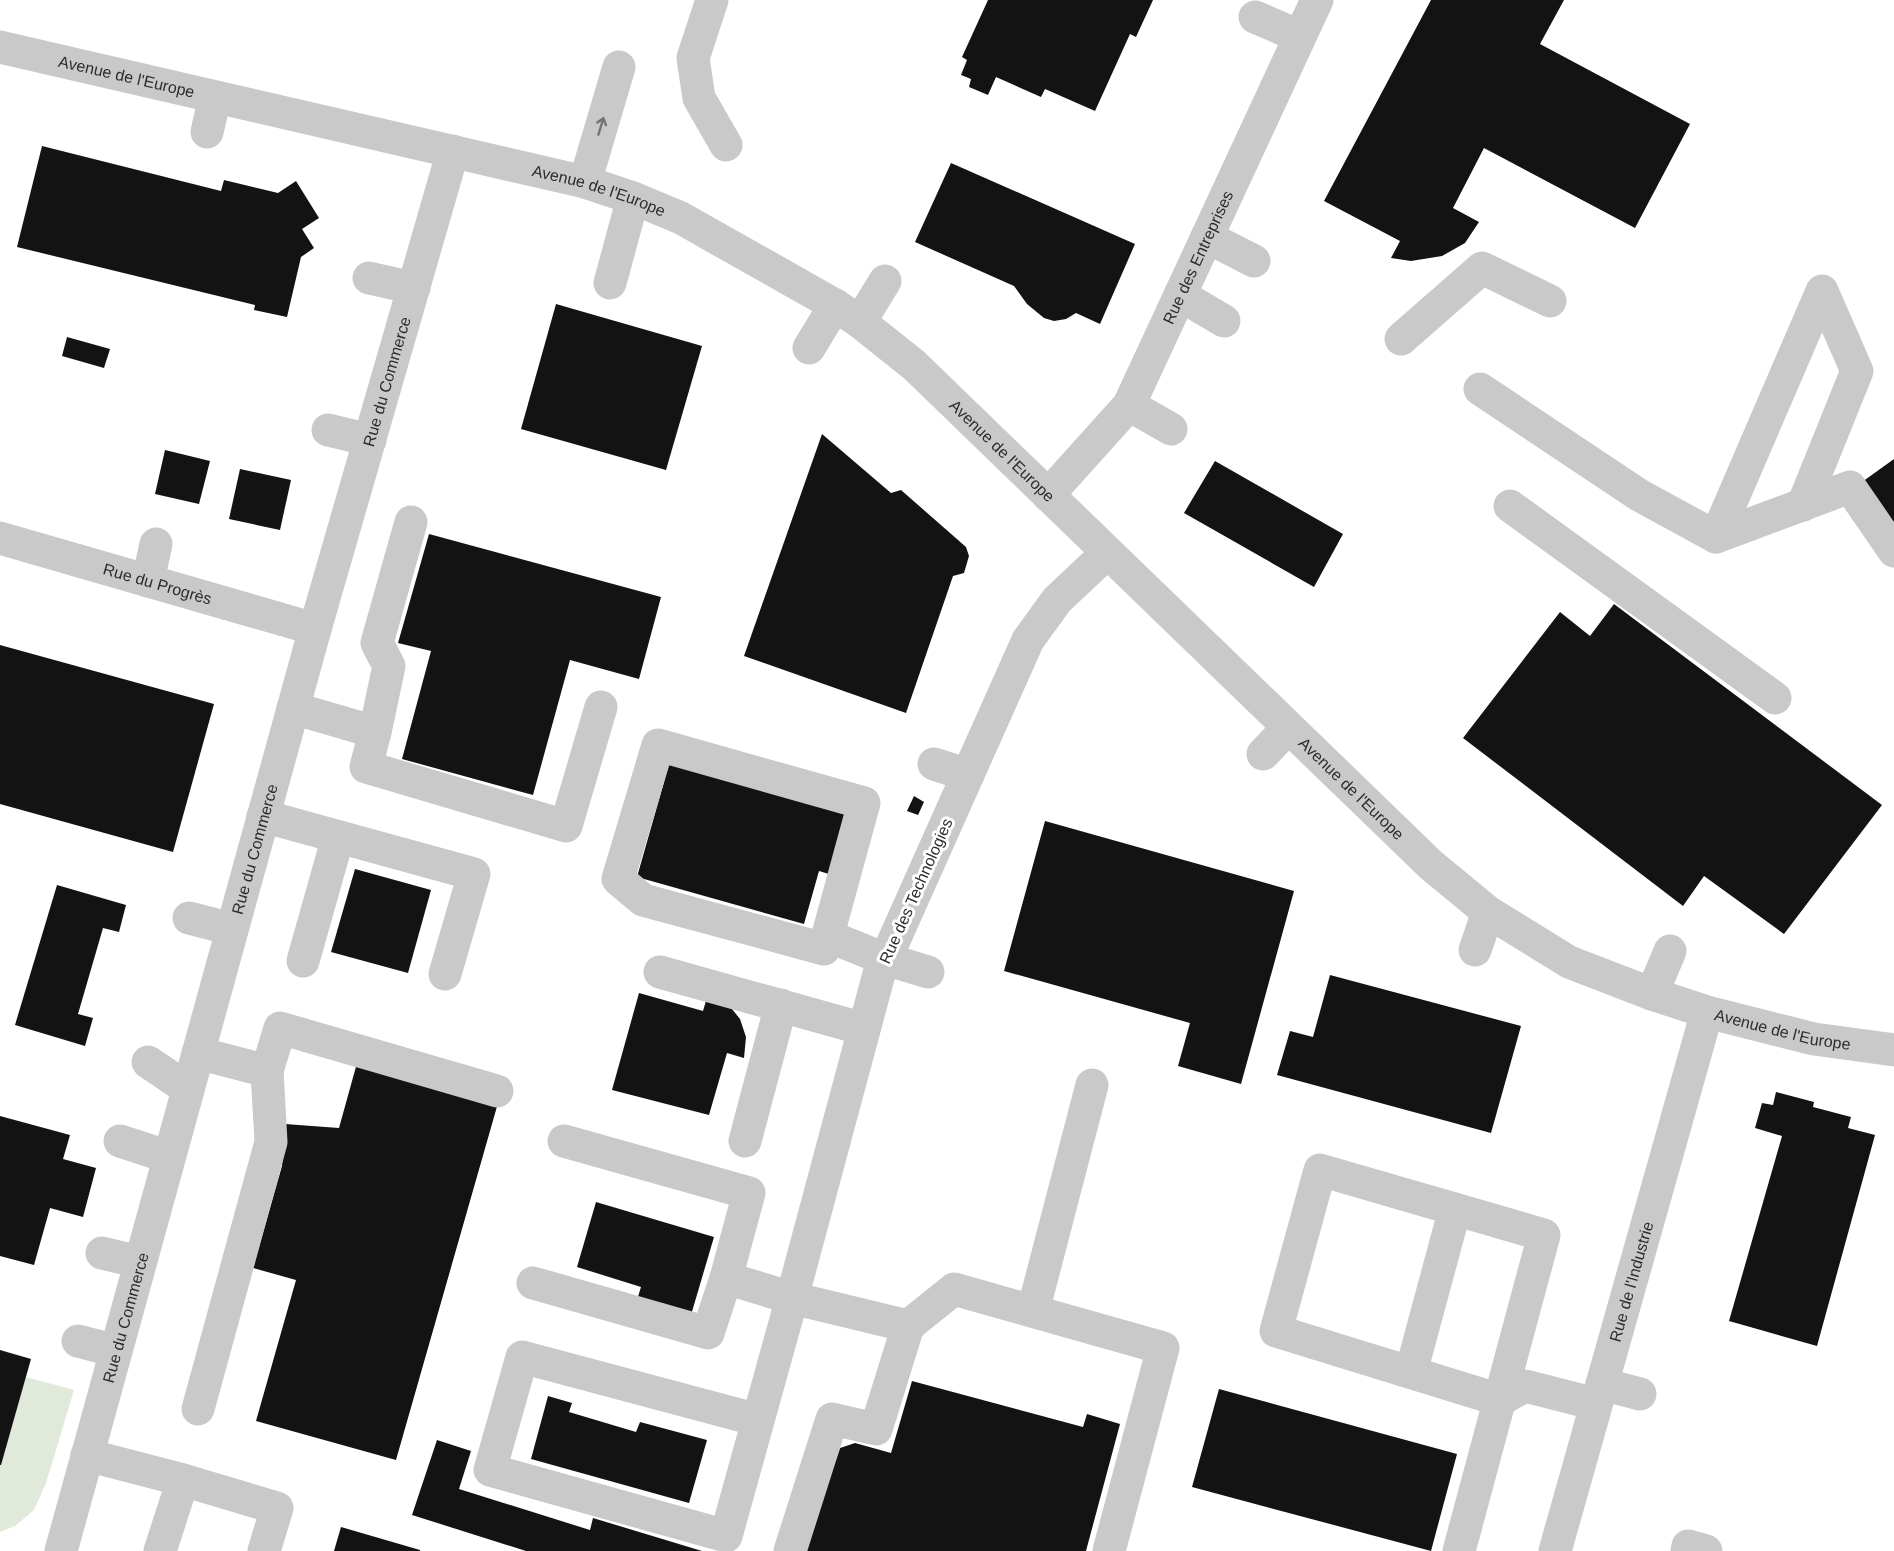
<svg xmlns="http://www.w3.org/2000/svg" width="1894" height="1551" font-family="Arial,sans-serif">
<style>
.green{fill:#e1e9da}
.building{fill:#131313}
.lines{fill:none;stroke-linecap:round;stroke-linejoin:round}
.minor{stroke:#c9c9c9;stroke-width:33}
.oneway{stroke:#737373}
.labels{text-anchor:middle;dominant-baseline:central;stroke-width:6;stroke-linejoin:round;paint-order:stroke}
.street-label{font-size:16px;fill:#2c2c2c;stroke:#fff}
</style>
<rect width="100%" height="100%" fill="#fff"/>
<!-- green -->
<polygon class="green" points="26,1377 74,1390 46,1483 34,1510 15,1526 0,1532 0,1467"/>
<!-- building -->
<g class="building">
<polygon points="988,0 1153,0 1136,37 1130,34 1095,111 1045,89 1041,97 996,77 988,95 969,87 971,79 961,75 967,60 962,57"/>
<polygon points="1431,0 1564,0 1540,44 1690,124 1635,228 1484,148 1453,208 1479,222 1465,243 1442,256 1411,261 1391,258 1400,241 1324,201"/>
<polygon points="42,146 221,191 224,180 278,193 296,181 319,218 302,229 314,248 301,257 287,317 254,310 255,305 17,247"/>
<polygon points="951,163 1135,244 1100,324 1076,313 1066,319 1054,321 1044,318 1027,304 1014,286 915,242"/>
<polygon points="556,304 702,346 666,470 521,429"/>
<polygon points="67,337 110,349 104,368 62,356"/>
<polygon points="822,434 891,493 901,490 966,547 969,556 964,573 953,576 906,713 744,656"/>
<polygon points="165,450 210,461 199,504 155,494"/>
<polygon points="1894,459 1894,526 1862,482"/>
<polygon points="1215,461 1343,534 1314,587 1184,513"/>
<polygon points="240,469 291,480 280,530 229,519"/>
<polygon points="429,534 661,597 639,679 570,660 533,795 402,759 431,651 398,643"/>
<polygon points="1614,604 1882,805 1784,934 1704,876 1683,906 1463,738 1560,612 1590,636"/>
<polygon points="0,645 214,704 173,852 0,804"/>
<polygon points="672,754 851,805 832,875 819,871 804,924 637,877"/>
<polygon points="914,796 924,802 918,815 907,811"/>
<polygon points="1045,821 1294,891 1241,1084 1178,1066 1190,1023 1004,971"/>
<polygon points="355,869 431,890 408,973 331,952"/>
<polygon points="57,885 126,905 119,932 103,928 78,1014 93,1018 85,1046 15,1025"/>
<polygon points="1330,975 1521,1026 1491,1133 1277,1075 1290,1031 1313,1037"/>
<polygon points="639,993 703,1011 708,994 728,1004 740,1019 746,1037 744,1058 727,1053 709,1115 612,1090"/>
<polygon points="357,1063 498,1103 396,1460 256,1421 296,1280 253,1268 282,1166 285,1124 339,1128"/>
<polygon points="1776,1092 1814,1102 1813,1107 1851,1117 1848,1128 1875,1135 1817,1346 1729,1321 1782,1136 1755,1128 1762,1103 1773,1105"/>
<polygon points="0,1116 70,1135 63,1159 96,1168 83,1217 50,1208 34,1265 0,1256"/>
<polygon points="596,1202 714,1237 691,1315 637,1300 641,1287 577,1267"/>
<polygon points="0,1350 31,1359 1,1465 0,1465"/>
<polygon points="912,1381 1083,1427 1087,1414 1120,1424 1086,1551 804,1551 840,1448 855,1443 891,1453"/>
<polygon points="1219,1389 1457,1454 1431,1551 1192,1487"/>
<polygon points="548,1396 572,1403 569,1412 636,1432 640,1422 707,1440 689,1503 531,1459"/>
<polygon points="437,1440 471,1451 459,1489 590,1530 593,1518 702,1551 526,1551 412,1515"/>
<polygon points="341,1527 420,1550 420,1551 334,1551"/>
</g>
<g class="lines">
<!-- minor -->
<g class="minor">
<polyline points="712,0 693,58 699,98 726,145"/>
<polyline points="1255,17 1299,36"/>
<path id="s1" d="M0,47L585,182L633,198L681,218L835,305L860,322L914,365L1431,865L1488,912L1569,962L1652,994L1707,1012L1814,1039L1894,1050"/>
<polyline points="207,132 215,97"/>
<polyline points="585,182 619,67"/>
<polyline points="1207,237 1254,261"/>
<polyline points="369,278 414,288"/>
<polyline points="610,283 633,198"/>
<polyline points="1180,295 1224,321"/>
<polyline points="860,322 885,281"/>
<polyline points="1401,339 1482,268 1550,301"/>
<polyline points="809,348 835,305"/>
<polyline points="1480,389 1639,495 1716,537 1850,487 1894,551"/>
<polyline points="1129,405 1171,429"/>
<polyline points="328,430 370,440"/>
<path id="s2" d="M1048,495L1129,405L1317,0"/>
<polyline points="1510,506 1775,698"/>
<polyline points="1716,537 1822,291 1857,371 1803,505"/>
<path id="s3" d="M0,538L315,629"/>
<polyline points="1107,553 1057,600 1028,640 879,974 792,1298 908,1326 954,1289 1163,1348 1109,1551"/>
<polyline points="148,581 156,544"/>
<polyline points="293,708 375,732 389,666 377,643 411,522"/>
<polyline points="375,732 366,767 566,826 601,707"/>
<polygon points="658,745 864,803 824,949 643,900 618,879"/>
<polyline points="1263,754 1288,728"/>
<polyline points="934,764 968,775"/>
<polyline points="263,816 474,874 445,974"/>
<polyline points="189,918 232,929"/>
<polyline points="828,936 885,959 928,972"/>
<polyline points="1475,950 1488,912"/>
<polyline points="303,961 338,837"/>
<polyline points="660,972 864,1029"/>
<polyline points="1652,994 1670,951"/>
<polyline points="198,1053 267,1071 271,1142 198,1409"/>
<polyline points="148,1062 188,1089"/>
<polyline points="267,1071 280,1028 497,1091"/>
<polyline points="120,1141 169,1157"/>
<polyline points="564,1141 749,1193 726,1278 792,1298 726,1536 490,1470 522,1357 758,1420"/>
<polyline points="745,1141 781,1005"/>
<polyline points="102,1253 140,1262"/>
<polyline points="533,1283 708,1333 726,1278"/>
<polyline points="1033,1311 1092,1085"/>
<polyline points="78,1341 116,1351"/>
<polyline points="1411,1372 1455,1209"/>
<polyline points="1602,1384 1640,1394"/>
<polyline points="87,1455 183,1480 277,1508 264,1551"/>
<path id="s4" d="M61,1551L315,629L453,151"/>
<polyline points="160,1551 183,1480"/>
<polyline points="790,1551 832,1419 876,1429 908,1326"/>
<polyline points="1459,1551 1544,1235 1320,1170 1276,1331 1500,1400 1525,1386 1596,1404"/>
<path id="s5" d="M1555,1551L1707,1012"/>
<polyline points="1687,1551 1688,1546 1706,1551"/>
</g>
</g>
<!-- one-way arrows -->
<defs><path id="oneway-shaft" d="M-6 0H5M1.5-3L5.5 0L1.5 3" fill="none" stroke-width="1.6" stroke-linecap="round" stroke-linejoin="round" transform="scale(1.5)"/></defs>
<use class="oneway" href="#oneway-shaft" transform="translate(601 126) rotate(-73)"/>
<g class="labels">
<!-- street labels -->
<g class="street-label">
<text stroke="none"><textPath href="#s1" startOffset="130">Avenue de l'Europe</textPath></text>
<text stroke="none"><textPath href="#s1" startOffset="616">Avenue de l'Europe</textPath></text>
<text stroke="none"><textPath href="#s2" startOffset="284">Rue des Entreprises</textPath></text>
<text stroke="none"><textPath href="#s4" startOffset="1214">Rue du Commerce</textPath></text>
<text stroke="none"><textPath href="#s1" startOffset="1102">Avenue de l'Europe</textPath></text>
<text stroke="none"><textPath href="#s3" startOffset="164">Rue du Progrès</textPath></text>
<text stroke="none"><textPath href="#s1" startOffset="1588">Avenue de l'Europe</textPath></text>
<text stroke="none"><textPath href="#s4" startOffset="728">Rue du Commerce</textPath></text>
<text transform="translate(916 891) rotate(-66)">Rue des Technologies</text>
<text stroke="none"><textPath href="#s1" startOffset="2092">Avenue de l'Europe</textPath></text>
<text stroke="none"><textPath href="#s5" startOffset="280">Rue de l'Industrie</textPath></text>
<text stroke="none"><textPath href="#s4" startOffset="242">Rue du Commerce</textPath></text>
</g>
</g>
</svg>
